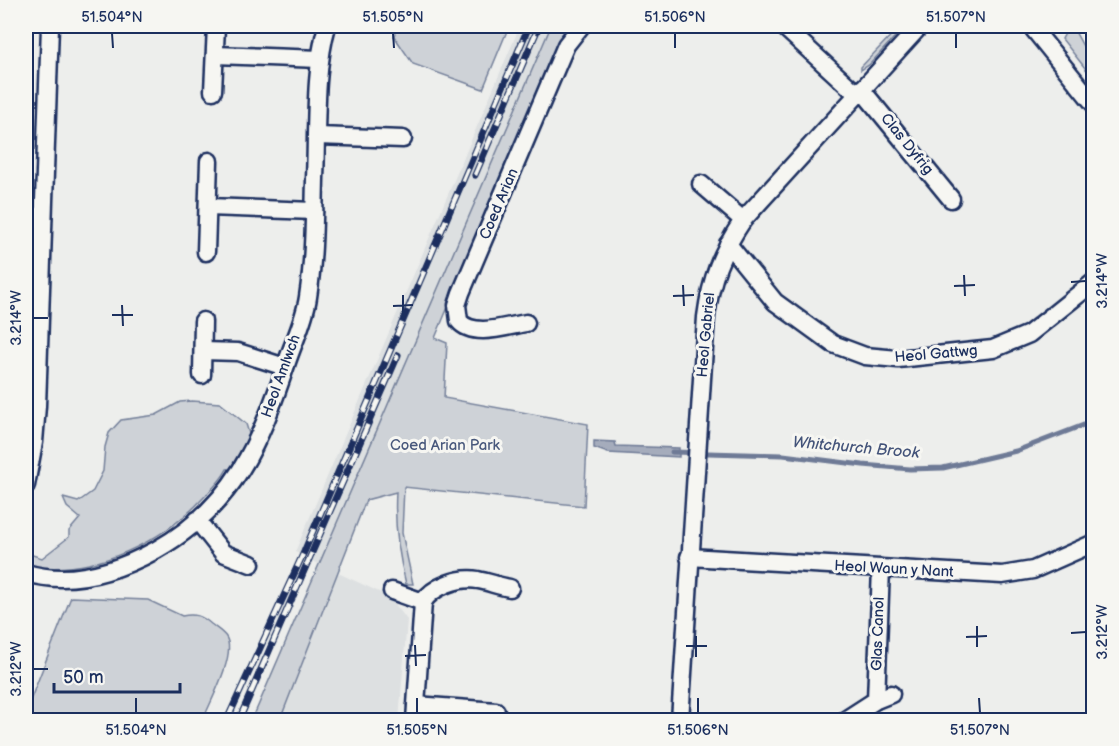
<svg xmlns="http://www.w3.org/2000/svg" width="1119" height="746" font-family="'Balsamiq Sans',sans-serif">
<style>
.built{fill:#dde0e1}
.green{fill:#ced2d7;stroke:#74809a;stroke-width:1.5}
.water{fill:#a5acbc;stroke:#6e7a96;stroke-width:1.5}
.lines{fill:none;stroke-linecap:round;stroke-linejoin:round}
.stream{stroke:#6e7a96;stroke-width:5}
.minor-casing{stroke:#1b2f5e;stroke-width:21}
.minor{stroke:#f6f6f2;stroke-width:16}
.rail-casing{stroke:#1b2f5e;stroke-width:7}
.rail{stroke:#f6f6f2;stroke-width:4.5;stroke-dasharray:14;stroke-linecap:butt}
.ticks{fill:none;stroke:#1b2f5e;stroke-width:2}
.labels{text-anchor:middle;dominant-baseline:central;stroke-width:6;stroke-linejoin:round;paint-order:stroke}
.street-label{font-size:15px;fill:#1b2f5e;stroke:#f6f6f2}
.park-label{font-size:15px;fill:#48587c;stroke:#f6f6f2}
.water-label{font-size:16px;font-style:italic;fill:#44547a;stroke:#f6f6f2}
.neatline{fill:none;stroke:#1b2f5e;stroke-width:2}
.ticks-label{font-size:15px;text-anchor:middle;fill:#1b2f5e}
</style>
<rect width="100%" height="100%" fill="#edeeec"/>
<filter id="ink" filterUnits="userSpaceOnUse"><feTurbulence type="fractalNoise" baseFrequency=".0167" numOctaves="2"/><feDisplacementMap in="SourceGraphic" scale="12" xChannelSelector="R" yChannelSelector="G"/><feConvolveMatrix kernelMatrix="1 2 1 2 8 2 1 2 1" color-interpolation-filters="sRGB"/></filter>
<g filter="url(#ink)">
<!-- built -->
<g class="built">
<polygon points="520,26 551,26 320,565 295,552"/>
<polygon points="338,573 390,597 407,620 399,720 280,720"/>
</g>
<!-- green -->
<g class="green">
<polygon points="397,26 509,26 483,89 413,64 394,36"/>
<path d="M551,26H566L435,338L447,343L444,398L588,424L584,506L404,487L402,533L413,584H406C398,553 394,525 396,492L366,500L280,720H252Z"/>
<polygon points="900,26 905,26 869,65 861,70 861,67"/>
<polygon points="1069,26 1072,26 1083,46 1093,59 1093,78 1062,39"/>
<path d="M192,401L220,403L246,424L257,459L253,468L227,469C222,479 215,486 207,494C165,541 95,576 31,566L26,560V553L42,558L69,537V531L80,518L67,507L63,498L78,502L93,491L103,471L105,447L109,433L121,420L156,415L180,402Z"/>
<path d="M71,597L148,600L182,616C195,613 202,616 211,624C216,628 223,632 226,637C237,654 210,702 203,720H26V711Z"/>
</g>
<!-- water -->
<polygon class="water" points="594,441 615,442 616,446 679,448 679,457 608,453 594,448"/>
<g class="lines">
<!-- stream -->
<polyline class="stream" points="672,452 783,455 863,465 910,469 943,468 1016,451 1094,421"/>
<!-- minor casing -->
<g class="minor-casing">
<g id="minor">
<polyline points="783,26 857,94"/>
<polyline points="1031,26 1094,104"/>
<polyline points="215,55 320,59"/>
<polyline points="861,89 951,199"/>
<polyline points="213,91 216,26"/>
<polyline points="317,136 403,139"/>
<polyline points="701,184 743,220"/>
<polyline points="208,207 314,211"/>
<polyline points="728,244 775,302 833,344 865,356 898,359 993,349 1029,334 1094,282"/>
<polyline points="206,252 209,161"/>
<path d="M526,323C507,326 473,338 459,321L457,305L461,293L566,45L581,26"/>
<polyline points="203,351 238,352 285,367"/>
<polyline points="202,375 203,321"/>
<polyline points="26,485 34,442 37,406 50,26"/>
<polyline points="197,520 223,553 251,564"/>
<polyline points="689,557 1002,575 1033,570 1094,543"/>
<path d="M26,573C70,586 116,572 156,550C234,506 260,443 287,362C294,341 305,319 308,297C314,258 314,218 315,179C317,132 314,70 327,26"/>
<polyline points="392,591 423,602"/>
<polyline points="876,700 881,568"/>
<polyline points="416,705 496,711"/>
<path d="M415,720L423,602C433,586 459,577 478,580C489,582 498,586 510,588"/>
<path d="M680,720L706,317C711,278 721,253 743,220L920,26"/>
<polyline points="845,720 876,700 891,694"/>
</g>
</g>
<!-- minor -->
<use href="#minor" class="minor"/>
<!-- rail casing -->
<g class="rail-casing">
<g id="rail">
<polyline points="475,175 539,26"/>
<polyline points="227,720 304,552 529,26"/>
<polyline points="239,720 398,355"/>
</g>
</g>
<!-- rail -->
<use href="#rail" class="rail"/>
</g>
</g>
<!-- ticks -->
<path class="ticks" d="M112,33L113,48M393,33L394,48M675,33V48M956,33V48M964,275L965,296M1071,282L1086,281M683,285L684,306M954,286L975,285M403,295V316M673,296L694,295M122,305L123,326M393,306L413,305M112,315H133M33,318H48M977,626V647M1071,633L1086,632M696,636V657M966,637L987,636M415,645L416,666M686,646H707M405,656L426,655M33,669H48M136,698V713M417,698V713M698,698V713M979,698L980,713"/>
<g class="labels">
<!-- street labels -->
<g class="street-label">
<text transform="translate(907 144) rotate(51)">Clas Dyfrig</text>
<text transform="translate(499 204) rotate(-67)">Coed Arian</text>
<text transform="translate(706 335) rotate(-85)">Heol Gabriel</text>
<text transform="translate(936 354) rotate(-5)">Heol Gattwg</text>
<text transform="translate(281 376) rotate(-70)">Heol Amlwch</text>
<text transform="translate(894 569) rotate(3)">Heol Waun y Nant</text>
<text transform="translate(878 634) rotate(-88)">Glas Canol</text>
</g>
<!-- park labels -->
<g class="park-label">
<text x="445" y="445">Coed Arian Park</text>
</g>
<!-- water labels -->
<g class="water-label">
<text transform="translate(856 448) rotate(5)">Whitchurch Brook</text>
</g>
</g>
<!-- margin -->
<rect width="1119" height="746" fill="none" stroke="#f6f6f2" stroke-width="66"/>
<!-- scale -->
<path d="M54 683v9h126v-9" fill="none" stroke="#1b2f5e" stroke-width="3"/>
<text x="63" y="683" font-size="18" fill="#1b2f5e" stroke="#f6f6f2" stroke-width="4.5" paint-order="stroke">50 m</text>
<rect x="33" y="33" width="1053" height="680" class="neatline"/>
<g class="ticks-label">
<text x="112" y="22">51.504°N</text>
<text x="393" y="22">51.505°N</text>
<text x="675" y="22">51.506°N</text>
<text x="956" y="22">51.507°N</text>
<text transform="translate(1102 281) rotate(-90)" y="5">3.214°W</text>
<text transform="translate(16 318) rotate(-90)" y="5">3.214°W</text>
<text transform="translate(1102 632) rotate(-90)" y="5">3.212°W</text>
<text transform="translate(16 669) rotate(-90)" y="5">3.212°W</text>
<text x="136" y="735">51.504°N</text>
<text x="417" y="735">51.505°N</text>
<text x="698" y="735">51.506°N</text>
<text x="980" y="735">51.507°N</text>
</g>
</svg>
